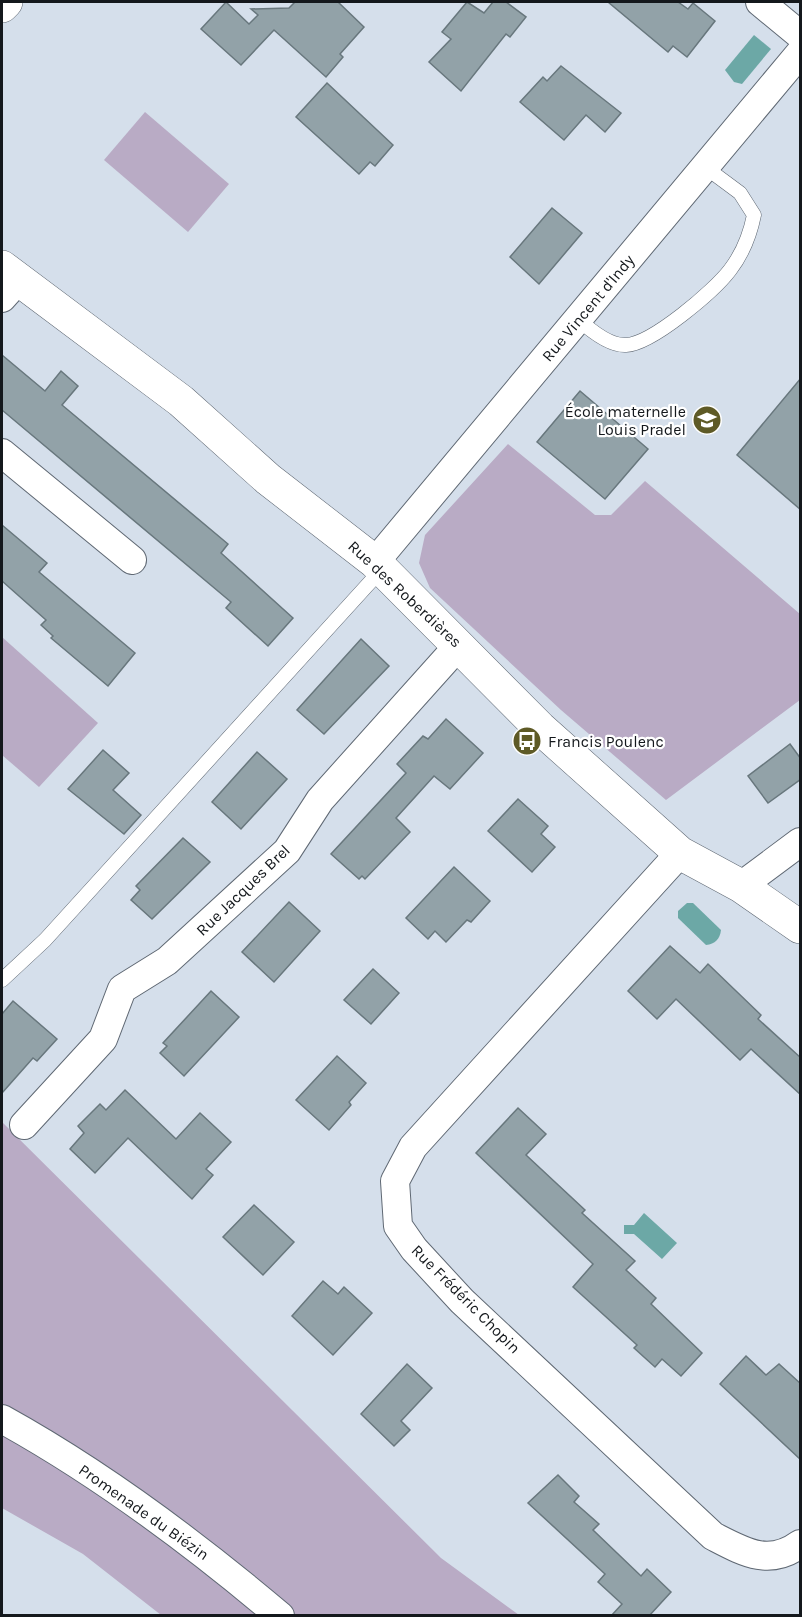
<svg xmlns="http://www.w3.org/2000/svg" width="802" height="1617" font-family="Karla,sans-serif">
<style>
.green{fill:#b9abc5}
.water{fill:#6ca8a6}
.building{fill:#92a2a8;stroke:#68777d;stroke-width:1.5}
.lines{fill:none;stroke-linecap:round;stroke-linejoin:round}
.lane-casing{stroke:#5f6873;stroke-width:15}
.street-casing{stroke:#5f6873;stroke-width:30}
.secondary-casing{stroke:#5f6873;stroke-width:34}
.lane{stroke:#fff;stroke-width:14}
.street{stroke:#fff;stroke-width:28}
.secondary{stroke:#fff;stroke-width:33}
.labels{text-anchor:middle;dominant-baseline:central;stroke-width:4.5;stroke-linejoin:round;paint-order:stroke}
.street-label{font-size:16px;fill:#14181c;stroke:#fff}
.poi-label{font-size:16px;fill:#14181c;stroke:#fff;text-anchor:end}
</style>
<rect width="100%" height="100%" fill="#d5dfeb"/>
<!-- green -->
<g class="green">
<polygon points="145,112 229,184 188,232 104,160"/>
<polygon points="508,444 595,515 611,515 645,481 800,614 800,700 666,800 561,710 430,588 419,563 425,535"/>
<polygon points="2,637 98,723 39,787 2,755"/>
<polygon points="2,1122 441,1558 519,1615 161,1615 83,1554 2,1508"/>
</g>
<!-- water -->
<g class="water">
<polygon points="754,35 771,49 742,84 734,82 725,70"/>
<path d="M687,903H693L721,930C720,939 715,944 706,945L678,918V911Z"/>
<polygon points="644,1213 677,1243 662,1259 634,1234 624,1234 624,1225 634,1225"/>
</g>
<!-- building -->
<g class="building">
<polygon points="226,2 249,24 258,15 251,9 289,8 295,2 338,2 364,27 340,54 343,57 326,77 274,30 241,65 201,29"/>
<polygon points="467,2 484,13 493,2 506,2 526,17 510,37 506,34 461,91 429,62 451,39 442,32"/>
<polygon points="608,2 678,2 688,9 693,3 715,21 687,57 673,46 668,52"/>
<polygon points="561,66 621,113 605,132 586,115 564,140 520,102 543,77 547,81"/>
<polygon points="327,83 393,145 375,166 370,162 359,174 296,117"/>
<polygon points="552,208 582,233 539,284 510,257"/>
<polygon points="2,355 45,391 61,371 78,386 62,405 228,544 221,553 293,618 268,646 226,608 231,602 2,410"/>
<polygon points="801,378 801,510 737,455"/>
<polygon points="580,391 648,449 605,499 537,442"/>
<polygon points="2,525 47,563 39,572 135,653 108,686 51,638 53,636 41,625 46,620 2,581"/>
<polygon points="361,639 389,666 324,734 297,710"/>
<polygon points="446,719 483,753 450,789 434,776 396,818 410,832 365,879 362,876 359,879 331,854 406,773 397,764 423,736 428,739"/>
<polygon points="790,744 801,759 801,779 768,803 748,776"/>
<polygon points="103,750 129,773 113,790 141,815 124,834 68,789"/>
<polygon points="257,752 287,779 241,829 212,802"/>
<polygon points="518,799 548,826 541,834 555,847 532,872 488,831"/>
<polygon points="183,838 210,862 152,919 131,900 140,890 136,886"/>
<polygon points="454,867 490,901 471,922 467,920 446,942 435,931 428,939 406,918"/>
<polygon points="289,902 320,931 274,982 242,952"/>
<polygon points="670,946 700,973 708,964 761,1015 758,1019 801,1058 801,1095 751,1049 740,1060 676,999 657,1019 628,991"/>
<polygon points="373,969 399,993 371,1024 344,1000"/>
<polygon points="211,991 239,1017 184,1076 160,1053 167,1046 163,1043"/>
<polygon points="13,1001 57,1039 37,1061 33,1058 2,1093 2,1014"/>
<polygon points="337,1056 366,1083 349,1102 351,1105 329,1130 296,1100"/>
<polygon points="125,1090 176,1139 200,1113 231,1142 206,1169 213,1175 192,1199 128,1138 95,1173 70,1149 84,1133 78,1126 100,1104 106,1110"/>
<polygon points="518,1108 546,1134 526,1155 585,1210 582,1213 635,1261 626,1270 656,1298 651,1304 702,1353 681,1376 662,1359 655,1367 634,1348 637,1345 573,1287 593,1264 476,1153"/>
<polygon points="254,1205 294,1242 263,1275 223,1237"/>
<polygon points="323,1281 338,1294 344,1287 372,1313 333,1355 292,1316"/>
<polygon points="746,1356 766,1375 779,1364 801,1384 801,1460 720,1384"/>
<polygon points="407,1364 432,1388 401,1421 410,1430 394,1446 361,1414"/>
<polygon points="558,1475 579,1496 574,1502 599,1524 593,1530 641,1576 647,1569 671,1592 649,1616 611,1616 622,1604 598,1582 605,1574 528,1503"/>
</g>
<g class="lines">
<!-- lane casing -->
<g class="lane-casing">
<g id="lane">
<path d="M578,319C590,330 609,346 626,345C652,344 714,291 730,270C743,253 750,235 754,215L740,193L705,167"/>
<polyline points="2,980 45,940 382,569"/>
</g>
</g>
<!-- street casing -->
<g class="street-casing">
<g id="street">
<polyline points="760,2 800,35"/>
<polyline points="2,298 19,279"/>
<polyline points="2,453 132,560"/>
<polyline points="375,562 800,53"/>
<path d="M680,853L413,1147L395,1181L398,1226L414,1249L462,1301L713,1536C744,1552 769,1567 800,1544"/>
<polyline points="741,886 800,842"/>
<polyline points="24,1125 103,1039 122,989 167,961 287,851 320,800 459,645"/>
<path d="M2,1419C98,1472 196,1545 280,1616"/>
</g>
</g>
<!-- secondary casing -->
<g class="secondary-casing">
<g id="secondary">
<polyline points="2,6 6,2"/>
<polyline points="2,267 181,401 268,479 375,562 540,728 680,853 741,886 800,927"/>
</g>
</g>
<!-- lane -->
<use href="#lane" class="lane"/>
<!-- street -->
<use href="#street" class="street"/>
<!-- secondary -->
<use href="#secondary" class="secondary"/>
</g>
<!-- icons -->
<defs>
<g id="school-disc" transform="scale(1.5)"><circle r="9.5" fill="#5e5a26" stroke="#fff"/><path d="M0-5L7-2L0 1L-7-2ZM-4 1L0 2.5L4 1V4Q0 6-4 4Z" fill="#fff"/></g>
<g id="bus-disc" transform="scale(1.5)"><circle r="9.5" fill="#5e5a26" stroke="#fff"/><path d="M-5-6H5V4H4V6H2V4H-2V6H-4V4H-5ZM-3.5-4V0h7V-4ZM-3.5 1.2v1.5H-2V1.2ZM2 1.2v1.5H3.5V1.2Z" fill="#fff"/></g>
</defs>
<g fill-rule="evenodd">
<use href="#school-disc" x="707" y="420"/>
<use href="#bus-disc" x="527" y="741"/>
</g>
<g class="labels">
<!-- street labels -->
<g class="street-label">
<text transform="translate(588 308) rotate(-50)">Rue Vincent d'Indy</text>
<text transform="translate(405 594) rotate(43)">Rue des Roberdières</text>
<text transform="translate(243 890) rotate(-44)">Rue Jacques Brel</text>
<text transform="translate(466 1299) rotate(45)">Rue Frédéric Chopin</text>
<text transform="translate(144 1512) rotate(35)">Promenade du Biézin</text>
</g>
<!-- poi labels -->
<g class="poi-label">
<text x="686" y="411">École maternelle<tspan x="686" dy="18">Louis Pradel</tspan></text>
<text x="548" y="741" text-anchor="start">Francis Poulenc</text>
</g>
</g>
<!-- border -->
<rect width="802" height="1617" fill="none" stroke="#14181c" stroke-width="6"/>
</svg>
